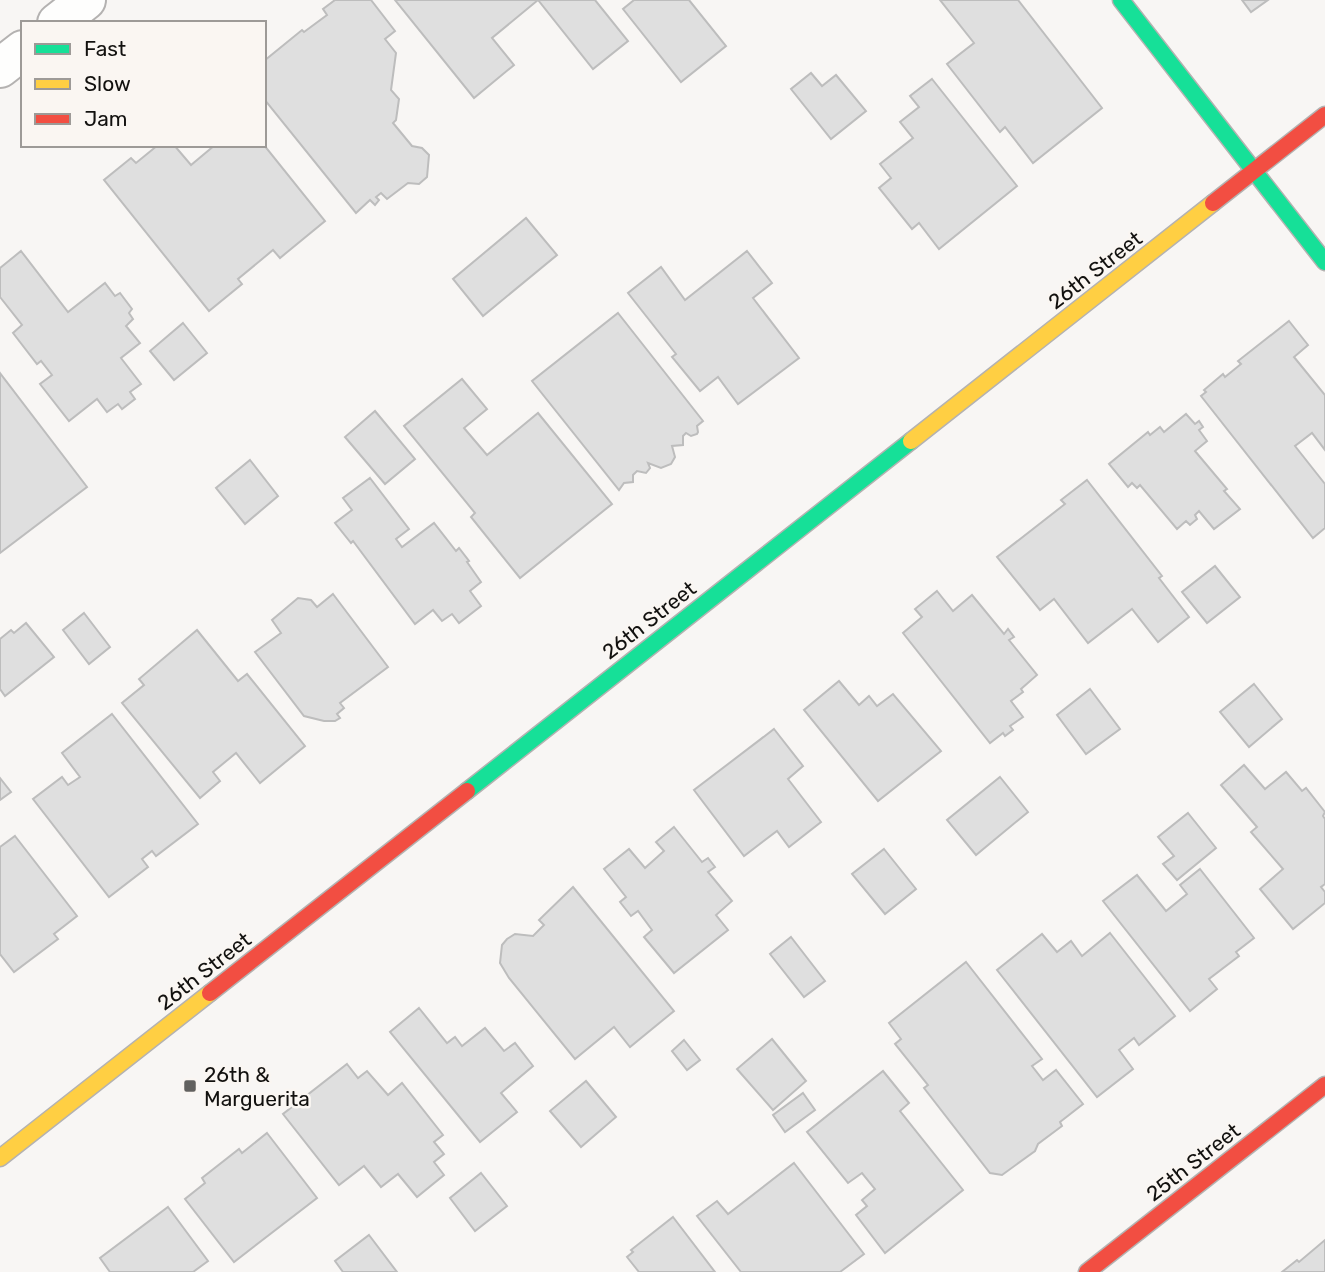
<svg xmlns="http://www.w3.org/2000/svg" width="1325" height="1272" font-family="Rubik,sans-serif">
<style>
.building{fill:#dfdfdf;stroke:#bdbdbd;stroke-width:2}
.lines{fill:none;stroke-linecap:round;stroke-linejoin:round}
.street-casing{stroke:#b4b2b1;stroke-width:42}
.fast-casing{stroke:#b4b2b1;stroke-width:19}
.slow-casing{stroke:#b4b2b1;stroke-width:19}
.jam-casing{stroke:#b4b2b1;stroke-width:19}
.street{stroke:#fefefd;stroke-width:38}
.fast{stroke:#16e098;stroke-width:16}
.slow{stroke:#ffcf43;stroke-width:16}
.jam{stroke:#f24e42;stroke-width:16}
.poi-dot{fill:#62615f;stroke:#faf6f2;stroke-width:2.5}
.labels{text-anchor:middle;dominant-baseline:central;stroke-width:5;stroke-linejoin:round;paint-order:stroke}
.street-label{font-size:21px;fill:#12110f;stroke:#faf6f2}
.poi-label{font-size:21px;fill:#12110f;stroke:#faf6f2;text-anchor:start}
</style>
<rect width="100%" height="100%" fill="#f8f6f4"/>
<!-- building -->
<g class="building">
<polygon points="335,0 371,0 395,31 385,39 396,53 391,90 399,99 396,120 393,123 412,146 422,148 429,155 427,177 419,184 408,183 387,199 381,193 376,197 379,200 375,205 370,200 356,213 264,99 264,61 302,30 304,32 327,15 323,9"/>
<polygon points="395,0 595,0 628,41 593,69 538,0 492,38 514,65 474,98"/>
<polygon points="634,0 689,0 726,46 681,82 623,9"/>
<polygon points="940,0 1018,0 1102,108 1033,163 1005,127 1000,132 947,64 974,43"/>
<polygon points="1242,0 1268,0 1251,12"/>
<polygon points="811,73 822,86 836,75 866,111 831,139 791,89"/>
<polygon points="932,79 1017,186 939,249 919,223 912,229 879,188 891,178 880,164 913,138 900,122 919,107 910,96"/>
<polygon points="158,145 174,145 191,165 215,145 264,145 325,221 280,258 273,250 238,279 242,284 209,311 104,180 131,158 136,163"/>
<polygon points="526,218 557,255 483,316 453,279"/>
<polygon points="21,251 68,312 105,283 115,296 120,293 132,309 129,313 133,319 126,326 140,343 121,358 141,384 130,392 135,399 122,409 118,404 107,412 97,399 69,421 40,384 52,375 41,361 37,364 13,333 22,325 0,297 0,268"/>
<polygon points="747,251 772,283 753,298 799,358 738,404 718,377 700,391 672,357 676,354 628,293 661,267 685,300"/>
<polygon points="618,313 703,421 697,426 698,432 697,434 691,436 686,433 683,436 683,445 672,446 675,457 671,464 661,468 648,463 650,468 646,473 637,471 633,475 633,482 624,483 619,490 532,381"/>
<polygon points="1289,321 1308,345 1294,357 1325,395 1325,450 1312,433 1295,446 1325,484 1325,528 1313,538 1201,396 1206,392 1204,390 1223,374 1225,377 1241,364 1238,361"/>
<polygon points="183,323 207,353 174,380 150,351"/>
<polygon points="0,373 87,487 0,553"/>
<polygon points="462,379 487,409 464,428 487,455 538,413 612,504 520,578 471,517 475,513 404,426"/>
<polygon points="375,411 415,459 385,484 345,437"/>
<polygon points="1186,414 1195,424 1199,421 1203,427 1199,430 1207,441 1195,451 1227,489 1224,491 1240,509 1214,529 1199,511 1195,515 1197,519 1190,525 1186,521 1177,529 1140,485 1137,488 1132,483 1128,487 1109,464 1148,432 1150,435 1160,427 1164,432"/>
<polygon points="250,460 278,496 245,524 216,488"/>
<polygon points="370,478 409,529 396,539 402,547 434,523 456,551 459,548 469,561 467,562 481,582 470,591 481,606 459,623 452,614 442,621 433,610 415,624 353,541 351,543 335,523 352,510 343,498"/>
<polygon points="1087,480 1162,576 1159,578 1189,617 1158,642 1132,609 1088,643 1054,599 1040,610 997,557 1065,504 1061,500"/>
<polygon points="1215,566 1240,597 1207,623 1182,592"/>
<polygon points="937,591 953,611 972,595 1004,634 1008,629 1014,637 1009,640 1037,675 1021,689 1023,692 1011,701 1023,717 1010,726 1013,730 1005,736 1003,733 990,743 903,633 922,617 915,609"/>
<polygon points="333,594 388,667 340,703 344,708 337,714 340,718 335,721 324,721 304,716 255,652 281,633 272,620 298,598 311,600 317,607"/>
<polygon points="84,613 110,647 89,664 63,630"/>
<polygon points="26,623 54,657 5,696 0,689 0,639 11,630 14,633"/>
<polygon points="197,630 238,681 247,674 305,746 260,783 236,753 213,772 220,781 200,798 122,703 144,685 139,679"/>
<polygon points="839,681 859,705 869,696 877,706 893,694 941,751 878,801 804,710"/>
<polygon points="1254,684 1282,719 1249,747 1220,712"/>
<polygon points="1090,689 1120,729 1086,754 1057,715"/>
<polygon points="112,714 198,824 156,856 152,851 142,859 148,867 109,897 33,799 62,777 68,785 80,777 62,753"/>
<polygon points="774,729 803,766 788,779 821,822 789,847 777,831 744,856 694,790"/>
<polygon points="1244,765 1265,789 1286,772 1302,791 1306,788 1325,812 1323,816 1325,819 1325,884 1321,887 1325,892 1325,903 1293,929 1260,889 1283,869 1251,832 1257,827 1221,785"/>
<polygon points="1000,777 1028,812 976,855 947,820"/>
<polygon points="0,778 11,792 0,800"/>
<polygon points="1188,813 1216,848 1177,880 1163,864 1174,856 1158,837"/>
<polygon points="674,827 702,862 708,858 715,867 708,872 732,901 716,915 728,930 674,973 644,937 652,930 638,911 631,916 620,902 626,897 604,869 629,849 645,868 664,851 656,842"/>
<polygon points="15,836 77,916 54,934 58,939 14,972 0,954 0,847"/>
<polygon points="884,849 916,889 885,914 852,874"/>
<polygon points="1200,869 1254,938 1236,952 1239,956 1209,979 1217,989 1190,1011 1103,901 1137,875 1166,911 1187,894 1180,885"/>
<polygon points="573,887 674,1011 630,1047 614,1027 575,1059 509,978 500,963 502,945 507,939 515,934 533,936 544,925 539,920"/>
<polygon points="1110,933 1175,1016 1139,1045 1134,1038 1119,1050 1133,1069 1097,1097 997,970 1042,934 1057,952 1071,941 1082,956"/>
<polygon points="791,937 825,981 804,997 770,954"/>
<polygon points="966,962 1042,1059 1032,1066 1043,1080 1056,1070 1083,1104 1060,1122 1062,1126 1038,1144 1035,1151 1002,1175 990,1173 924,1088 928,1085 895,1044 901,1039 889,1023"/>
<polygon points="419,1008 447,1043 455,1037 462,1046 485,1028 504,1051 515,1043 533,1066 501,1093 517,1112 480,1142 390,1032"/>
<polygon points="772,1039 806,1081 773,1110 737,1069"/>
<polygon points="684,1040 700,1060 687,1070 672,1051"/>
<polygon points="347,1064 358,1078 367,1071 388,1095 402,1083 443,1135 434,1142 444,1154 434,1162 444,1175 417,1197 398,1174 381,1187 364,1166 339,1185 283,1114"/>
<polygon points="883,1071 909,1103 900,1111 963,1190 885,1253 856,1215 867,1206 862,1200 875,1189 862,1173 848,1183 807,1132"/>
<polygon points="586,1081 616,1117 581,1147 550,1111"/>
<polygon points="803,1093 815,1110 785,1132 773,1115"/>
<polygon points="267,1133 317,1198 234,1262 185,1199 205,1183 202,1178 239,1149 242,1153"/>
<polygon points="794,1163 864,1254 840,1272 741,1272 697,1216 717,1201 728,1214"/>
<polygon points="481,1173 507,1206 475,1231 450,1198"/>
<polygon points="168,1207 208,1261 193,1272 110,1272 100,1258"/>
<polygon points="673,1217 715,1272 639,1272 627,1257 633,1252 631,1250"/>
<polygon points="369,1235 397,1272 343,1272 335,1261"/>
<polygon points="1325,1240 1325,1272 1282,1272 1297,1260 1299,1262"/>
</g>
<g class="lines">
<!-- street casing -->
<g class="street-casing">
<g id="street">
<polyline points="57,23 86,0"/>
<polyline points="0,68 23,50"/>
</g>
</g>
<!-- fast casing -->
<g class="fast-casing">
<g id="fast">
<polyline points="1121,0 1325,262"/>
<polyline points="467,791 911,441"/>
</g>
</g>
<!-- slow casing -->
<g class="slow-casing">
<g id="slow">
<polyline points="911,441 1213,203"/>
<polyline points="0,1158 210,993"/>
</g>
</g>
<!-- jam casing -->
<g class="jam-casing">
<g id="jam">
<polyline points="1213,203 1325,115"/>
<polyline points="210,993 467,791"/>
<polyline points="1087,1272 1325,1085"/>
</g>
</g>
<!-- street -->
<use href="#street" class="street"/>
<!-- fast -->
<use href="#fast" class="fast"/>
<!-- slow -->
<use href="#slow" class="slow"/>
<!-- jam -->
<use href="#jam" class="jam"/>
</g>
<!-- markers -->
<rect class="poi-dot" x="183" y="1079" width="14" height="14" rx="3.5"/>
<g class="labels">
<!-- street labels -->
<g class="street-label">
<text transform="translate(1095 270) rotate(-38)">26th Street</text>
<text transform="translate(649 620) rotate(-38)">26th Street</text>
<text transform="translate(204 971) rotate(-38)">26th Street</text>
<text transform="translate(1193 1162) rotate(-38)">25th Street</text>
</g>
<!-- poi labels -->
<g class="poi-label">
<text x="204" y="1074">26th &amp;<tspan x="204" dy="24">Marguerita</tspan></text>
</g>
</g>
<!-- legend -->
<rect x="21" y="21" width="245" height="126" fill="#faf6f2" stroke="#9d9a97" stroke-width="2"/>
<rect x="35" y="44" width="35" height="10" fill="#16e098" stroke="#9d9a97" stroke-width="2"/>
<text x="84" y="56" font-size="21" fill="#12110f">Fast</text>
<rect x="35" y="79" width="35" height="10" fill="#ffcf43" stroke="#9d9a97" stroke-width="2"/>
<text x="84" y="91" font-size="21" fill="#12110f">Slow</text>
<rect x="35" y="114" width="35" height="10" fill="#f24e42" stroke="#9d9a97" stroke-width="2"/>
<text x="84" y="126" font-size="21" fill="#12110f">Jam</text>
</svg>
